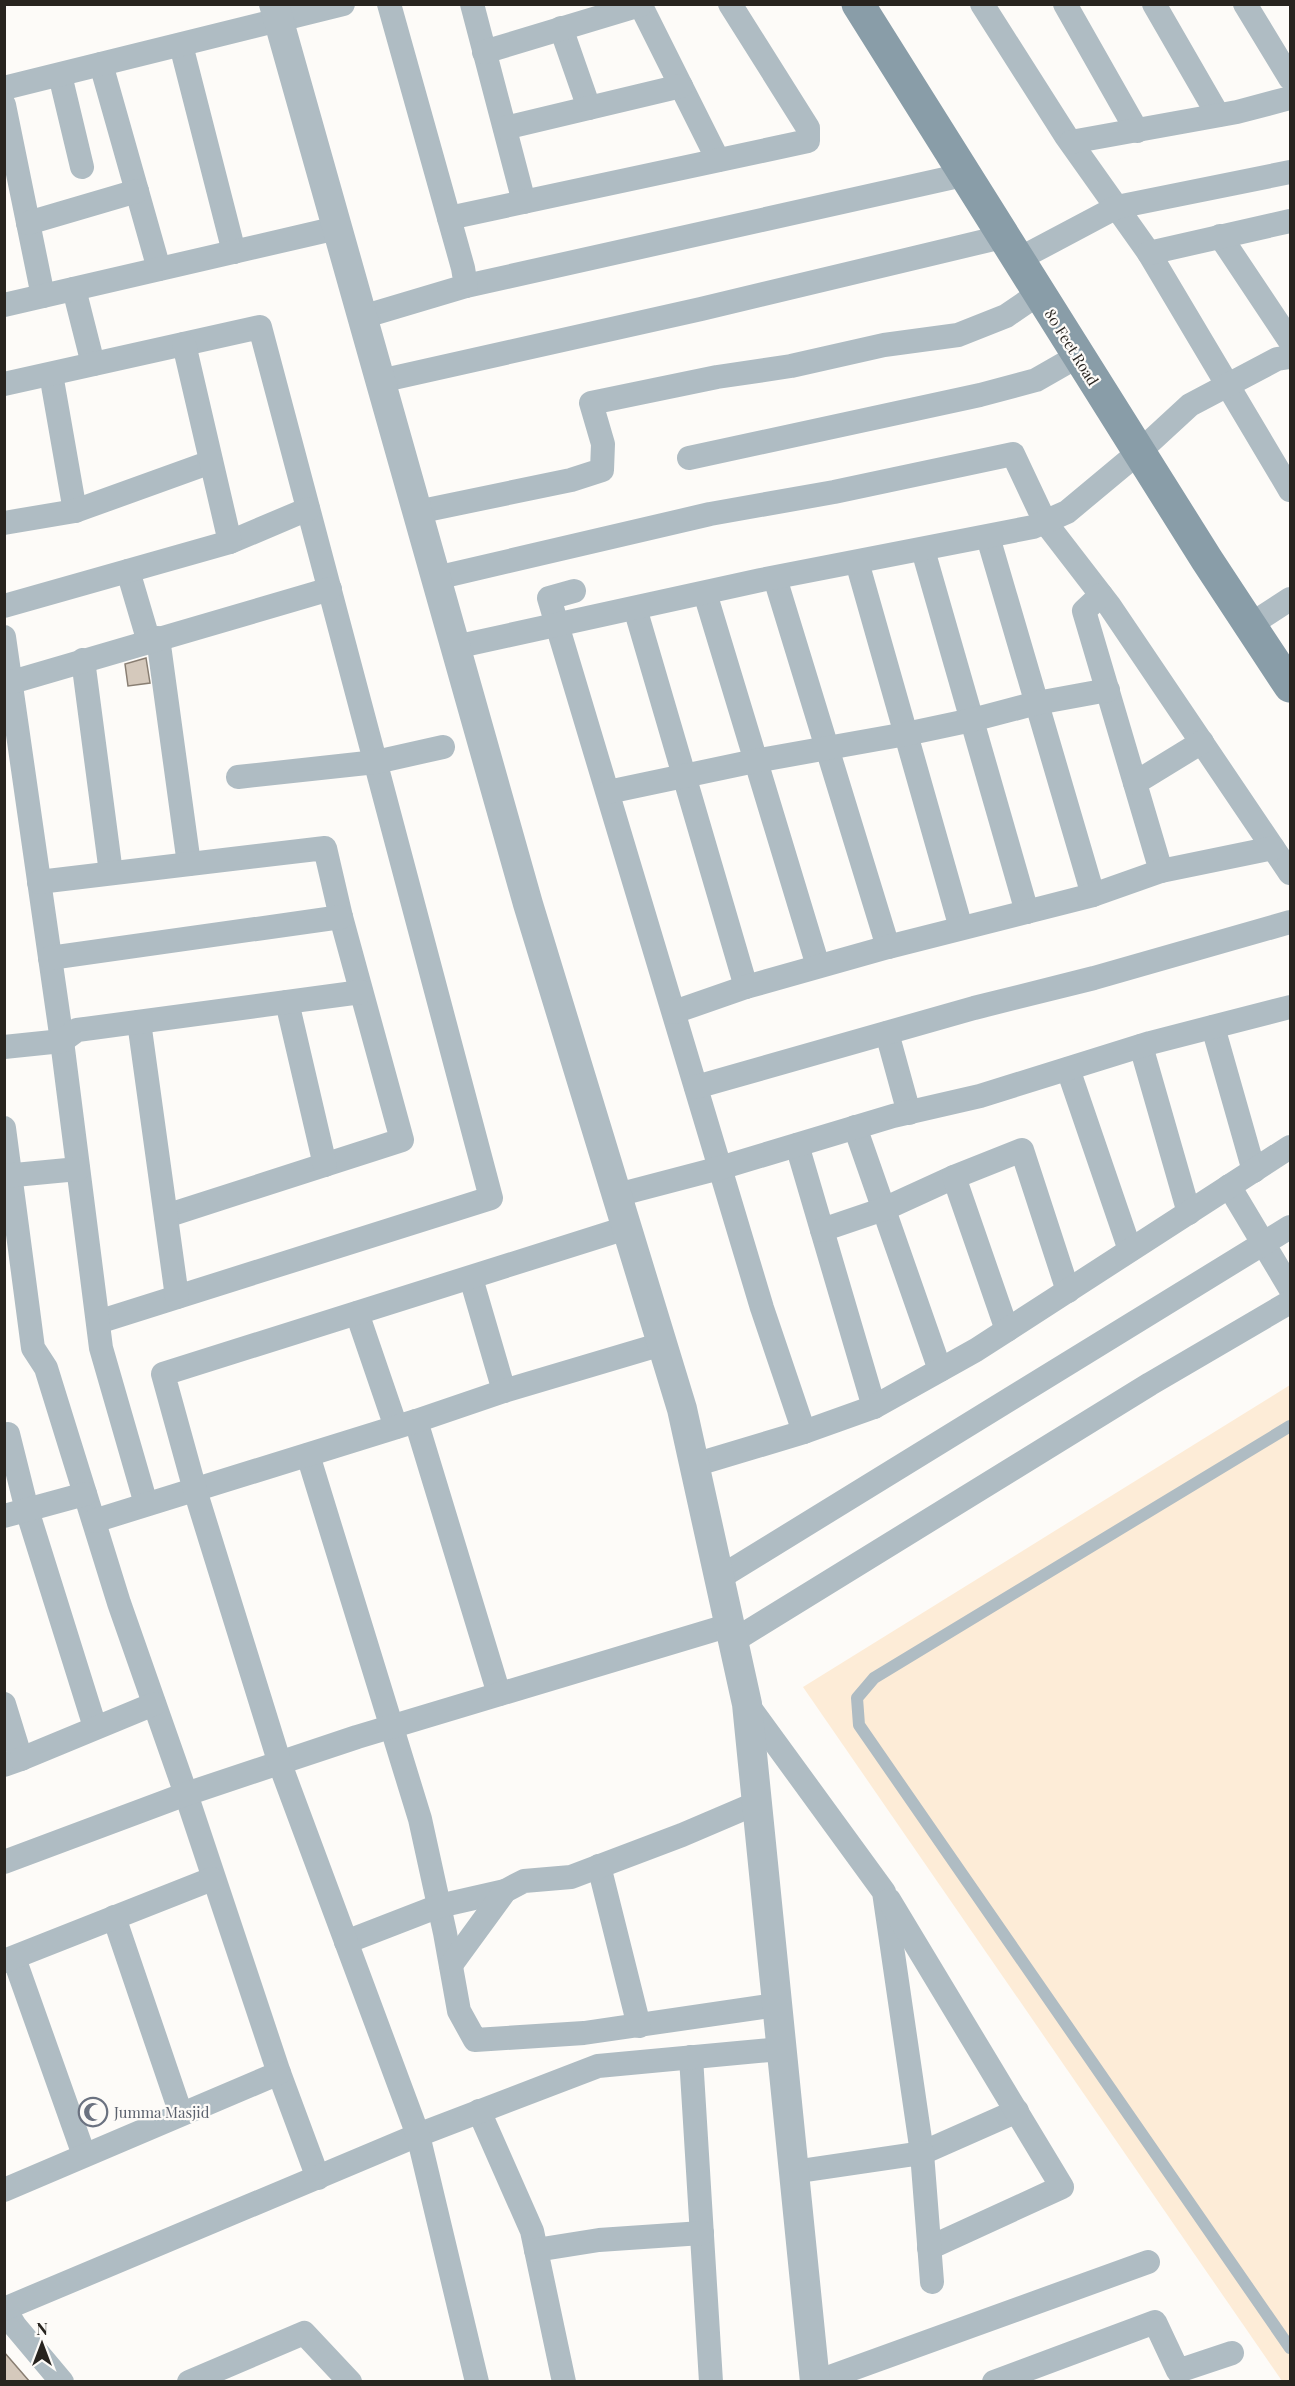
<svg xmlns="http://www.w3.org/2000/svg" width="1295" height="2386" font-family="'Playfair Display',serif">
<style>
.built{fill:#fdecd7}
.building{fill:#d5c9bc;stroke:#897e72;stroke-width:1.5}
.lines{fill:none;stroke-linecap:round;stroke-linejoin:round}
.service{stroke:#afbcc3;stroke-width:12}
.minor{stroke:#afbcc3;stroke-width:24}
.tertiary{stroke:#afbcc3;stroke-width:30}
.secondary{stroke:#899da8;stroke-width:33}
.labels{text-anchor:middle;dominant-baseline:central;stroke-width:4.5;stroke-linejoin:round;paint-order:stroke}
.street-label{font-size:15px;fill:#28241f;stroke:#fdfbf8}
.worship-label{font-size:15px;fill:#5b616d;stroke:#fdfbf8;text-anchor:start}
</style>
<rect width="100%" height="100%" fill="#fdfbf8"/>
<!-- built -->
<polygon class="built" points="1290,1385 1290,2381 1282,2381 803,1687"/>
<!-- building -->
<g class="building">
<polygon points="146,658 150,683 128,686 125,664"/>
<polygon points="4,2352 30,2382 4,2382"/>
</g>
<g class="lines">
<!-- service -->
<polyline class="service" points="1290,1426 874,1678 857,1698 859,1725 1290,2348"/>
<!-- minor -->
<g class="minor">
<polyline points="472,4 524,202"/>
<polyline points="640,4 718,160"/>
<polyline points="982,4 1066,136 1149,253 1290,490"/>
<polyline points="1065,4 1137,131"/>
<polyline points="1154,4 1218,115"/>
<polyline points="1245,4 1290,78"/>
<polyline points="561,28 589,108"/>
<polyline points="181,45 234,252"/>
<polyline points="484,52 640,5"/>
<polyline points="101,64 159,269"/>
<polyline points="60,75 82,167"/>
<polyline points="4,88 343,4"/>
<polyline points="4,105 43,296"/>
<polyline points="505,128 681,86"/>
<polyline points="1071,142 1237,112 1290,98"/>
<polyline points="449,218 808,141 808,128 730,4"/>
<polyline points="28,223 137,191"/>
<polyline points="1220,236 1290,341"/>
<polyline points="1149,253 1290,221"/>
<polyline points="1017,260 1117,207 1290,172"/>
<polyline points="466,286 963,175"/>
<polyline points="74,289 93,364"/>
<polyline points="4,305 337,228"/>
<polyline points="362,317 466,286 463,268 389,4"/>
<polyline points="51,374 75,511"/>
<polyline points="380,381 701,309 1002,237"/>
<polyline points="4,384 260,327 491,1198 98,1322"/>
<polyline points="689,458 980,395 1036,380 1078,356"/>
<polyline points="417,512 571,480 602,470 603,444 591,403 717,377 791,366 884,345 958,335 1006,316 1038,294"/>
<polyline points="4,523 75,511 211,462"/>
<polyline points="988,537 1093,895"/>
<polyline points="230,542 308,509"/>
<polyline points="923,550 1027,912"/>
<polyline points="857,562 961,928"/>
<polyline points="128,571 149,642"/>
<polyline points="436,578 710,514 834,492 1013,454 1045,522 1109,605 1290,873"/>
<polyline points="775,578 888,947"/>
<polyline points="574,591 549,598 762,1308 804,1432"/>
<polyline points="705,593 818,966"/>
<polyline points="1101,595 1084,611 1161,871"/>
<polyline points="4,606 230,542 184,344"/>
<polyline points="635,608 746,987"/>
<polyline points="1250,625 1290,599"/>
<polyline points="4,637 62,1041 101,1348 146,1504"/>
<polyline points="158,638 189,864"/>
<polyline points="455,647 761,580 1033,527 1067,512 1139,452 1190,405 1277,359 1290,357"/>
<polyline points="83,660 111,873"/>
<polyline points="12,682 330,589"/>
<polyline points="238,777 376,762 443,747"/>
<polyline points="1135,783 1202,742"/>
<polyline points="608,792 755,761 906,734 972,720 1037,703 1108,690"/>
<polyline points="39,882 325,848 341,917 402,1140 166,1216"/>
<polyline points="50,958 341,917"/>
<polyline points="287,1002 325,1165"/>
<polyline points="674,1012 746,987 888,947 1093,895 1161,871 1273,848"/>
<polyline points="139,1022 177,1297"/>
<polyline points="1213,1027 1254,1171"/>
<polyline points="887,1033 909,1113"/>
<polyline points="1141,1046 1189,1213"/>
<polyline points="4,1047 62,1041 77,1030 361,992"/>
<polyline points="1068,1069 1130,1250"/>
<polyline points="696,1087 974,1008 1094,978 1290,922"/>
<polyline points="855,1127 940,1370"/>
<polyline points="4,1128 33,1348 46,1368 119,1603 186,1794 279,2073 318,2178"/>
<polyline points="797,1145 874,1407"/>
<polyline points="4,1176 78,1169"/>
<polyline points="1229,1186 1290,1288"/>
<polyline points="617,1195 720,1168 893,1116 980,1096 1150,1043 1290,1007"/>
<polyline points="822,1230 884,1209 954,1177"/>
<polyline points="471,1278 504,1391"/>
<polyline points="357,1313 396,1427"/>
<polyline points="1007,1330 954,1177 1022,1150 1068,1291"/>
<polyline points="416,1421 499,1694"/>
<polyline points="4,1435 8,1434 27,1510 95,1727"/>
<polyline points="308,1455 420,1819 445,1933 459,2011 475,2040 584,2033 776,2005"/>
<polyline points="694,1465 804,1432 874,1407 976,1350 1290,1147"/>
<polyline points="4,1516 85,1494"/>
<polyline points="94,1521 416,1421 504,1391 662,1344"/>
<polyline points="719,1578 1290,1227"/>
<polyline points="733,1641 1150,1384 1290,1302"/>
<polyline points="4,1704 21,1759 4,1765"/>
<polyline points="747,1704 884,1892 922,2153 1017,2111"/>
<polyline points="21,1759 154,1704"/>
<polyline points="4,1862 186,1794 357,1737 730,1625"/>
<polyline points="599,1866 639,2026"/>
<polyline points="889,1900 1062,2187 929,2248"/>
<polyline points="114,1917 181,2114"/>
<polyline points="346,1942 439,1906 505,1891"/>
<polyline points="14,1958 84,2155"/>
<polyline points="4,1961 212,1879"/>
<polyline points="451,1965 505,1891 524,1881 571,1877 682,1835 757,1803"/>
<polyline points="691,2057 711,2382"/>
<polyline points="479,2111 532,2231 564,2382"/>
<polyline points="793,2172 922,2153 932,2282"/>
<polyline points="4,2190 279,2073"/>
<polyline points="536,2250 599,2240 702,2233"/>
<polyline points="4,2308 15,2326 62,2382"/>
<polyline points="4,2309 418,2135 598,2066 780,2049"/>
<polyline points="189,2382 304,2333 350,2382"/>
<polyline points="477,2382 418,2135 280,1764 195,1490 163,1374 626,1228"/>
<polyline points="816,2382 1148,2262"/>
<polyline points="994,2382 1155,2322 1178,2371 1232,2353"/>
</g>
<!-- tertiary -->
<polyline class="tertiary" points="274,4 528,904 682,1409 747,1704 815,2382"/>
<!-- secondary -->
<polyline class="secondary" points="858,4 1207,560 1290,686"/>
</g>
<!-- icons -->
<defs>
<g id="mosque-ring" transform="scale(1.5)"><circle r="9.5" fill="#fdfbf8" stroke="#6b7280" stroke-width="1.5"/><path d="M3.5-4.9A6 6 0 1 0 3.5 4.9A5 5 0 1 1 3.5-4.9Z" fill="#6b7280"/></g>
</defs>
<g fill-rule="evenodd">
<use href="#mosque-ring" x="93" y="2112"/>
</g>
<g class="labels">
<!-- street labels -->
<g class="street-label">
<text transform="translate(1072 347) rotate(58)">80 Feet Road</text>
</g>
<!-- worship labels -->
<g class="worship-label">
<text x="114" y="2112">Jumma Masjid</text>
</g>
</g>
<!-- border -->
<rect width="1295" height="2386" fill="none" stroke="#28241f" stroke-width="12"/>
<!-- north arrow -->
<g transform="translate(42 2344)" stroke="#fdfbf8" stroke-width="4.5" paint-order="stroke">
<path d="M0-4.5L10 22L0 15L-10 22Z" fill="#28241f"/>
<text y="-9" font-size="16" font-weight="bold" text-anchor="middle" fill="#28241f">N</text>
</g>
</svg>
